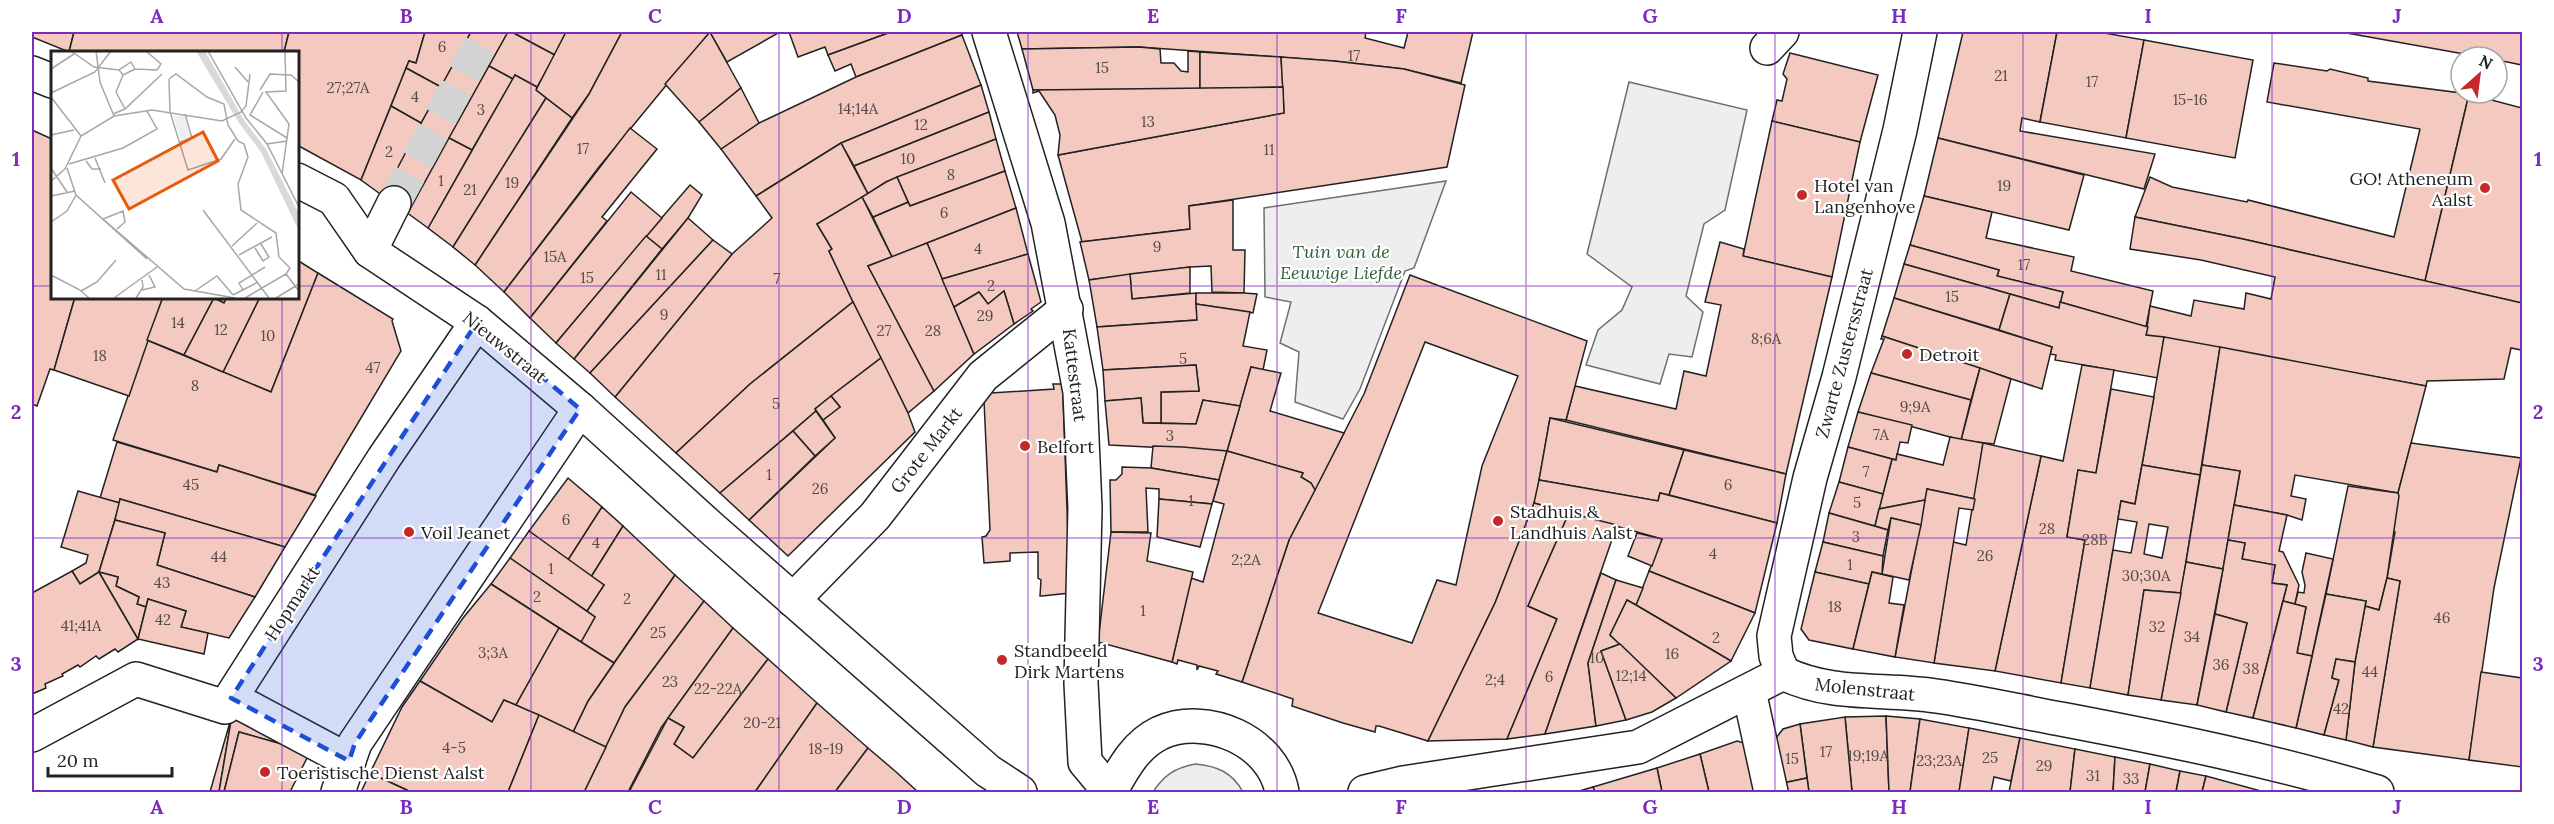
<svg xmlns="http://www.w3.org/2000/svg" width="2554" height="824" font-family="Lora,serif">
<style>
.green{fill:#eee;stroke:#6f6f6f;stroke-width:1.5}
.building{fill:#f3c9c0;stroke:#222;stroke-width:1.5;fill-rule:evenodd}
.lines{fill:none;stroke-linecap:round;stroke-linejoin:round}
.minor-tunnel{stroke:#d3d3d3;stroke-width:33;stroke-dasharray:33 16;stroke-linecap:butt}
.minor-casing{stroke:#222;stroke-width:36}
.minor{stroke:#fff;stroke-width:33}
.marked{fill:#1d4ed8;fill-opacity:0.2;stroke:#1d4ed8;stroke-width:4.5;stroke-dasharray:12 8;stroke-linejoin:round}
.grid{fill:none;stroke:#7b2cbf;stroke-width:1.5;stroke-opacity:0.55}
.poi-dot{fill:#c62828;stroke:#fff;stroke-width:2}
.labels{text-anchor:middle;dominant-baseline:central;stroke-width:4.5;stroke-linejoin:round;paint-order:stroke}
.number-label{font-size:15px;fill:#564c4a}
.poi-label{font-size:18px;fill:#222;stroke:#fff;text-anchor:start}
.park-label{font-size:18px;font-style:italic;fill:#2f5e38;stroke:#fff}
.street-label{font-size:18px;fill:#222;stroke:#fff}
.inset-road{fill:none;stroke:#a7a7a7;stroke-width:1.5}
.view{fill:#e8590c;fill-opacity:0.15;stroke:#e8590c;stroke-width:3}
.inset-edge{fill:none;stroke:#222;stroke-width:3}
.neatline{fill:none;stroke:#7b2cbf;stroke-width:2}
.grid-label{font-size:20px;text-anchor:middle;font-weight:bold;fill:#7b2cbf}
</style>
<rect width="100%" height="100%" fill="#fff"/>
<!-- green -->
<g class="green">
<polygon points="1629,82 1747,110 1725,210 1704,224 1686,296 1703,312 1692,357 1669,354 1660,384 1586,365 1598,330 1622,310 1632,287 1587,254"/>
<polygon points="1446,181 1414,268 1405,271 1360,389 1343,419 1295,402 1299,352 1280,343 1291,302 1265,297 1264,208"/>
<path d="M1195,764C1217,766 1232,772 1243,792H1153C1164,775 1175,768 1195,764Z"/>
</g>
<!-- building -->
<g class="building">
<polygon points="32,32 74,32 69,52 32,37"/>
<polygon points="74,32 289,32 284,52 69,52"/>
<polygon points="289,32 425,32 416,63 409,61 361,180 297,145 297,52 284,52"/>
<polygon points="425,32 471,32 441,87 406,68 409,61 416,63"/>
<polygon points="471,32 508,32 409,211 383,192"/>
<polygon points="508,32 512,32 555,55 537,87 515,75 513,79 489,66"/>
<polygon points="512,32 566,32 555,55"/>
<polygon points="566,32 622,32 589,94 572,118 536,90"/>
<polygon points="622,32 710,32 599,167 504,292 475,265 589,94"/>
<polygon points="710,32 741,88 699,122 665,84"/>
<polygon points="710,32 780,32 727,62"/>
<polygon points="789,32 891,32 828,55 825,47 798,57"/>
<polygon points="891,32 961,32 962,35 856,77 851,64 835,71 828,55"/>
<polygon points="1017,32 1366,32 1365,38 1404,48 1408,32 1473,32 1461,83 1404,69 1334,61 1139,47 1022,49"/>
<polygon points="1963,32 2057,32 2040,122 2022,118 2020,131 2155,154 2144,189 1938,138"/>
<polygon points="2057,32 2099,32 2144,40 2126,138 2040,122"/>
<polygon points="2341,32 2522,32 2522,65 2497,60 2497,57 2481,57"/>
<polygon points="962,35 981,85 841,143 756,196 721,149 759,123 856,77"/>
<polygon points="2144,40 2253,60 2235,158 2126,138"/>
<polygon points="1139,47 1160,49 1161,63 1174,63 1181,71 1188,72 1188,51 1200,52 1200,89 1033,90 1022,49"/>
<polygon points="1200,52 1281,57 1283,87 1200,89"/>
<polygon points="1790,53 1878,75 1860,142 1772,121 1777,100 1782,101 1787,79 1783,74"/>
<polygon points="1281,57 1334,61 1404,69 1465,85 1447,167 1189,206 1190,229 1082,242 1058,155 1284,113"/>
<polygon points="2274,63 2327,71 2330,69 2368,78 2368,81 2469,94 2425,281 2243,239 2135,217 2150,177 2172,187 2247,202 2248,200 2394,237 2420,129 2267,102"/>
<polygon points="489,66 513,79 472,150 449,138"/>
<polygon points="406,68 441,87 421,123 391,106"/>
<polygon points="515,75 537,87 536,90 546,98 453,247 428,228"/>
<polygon points="981,85 989,112 854,166 841,143"/>
<polygon points="1283,87 1284,113 1058,155 1060,135 1055,115 1039,91 1033,93 1033,90"/>
<polygon points="741,88 759,123 721,149 699,122"/>
<polygon points="2469,94 2522,108 2522,303 2425,281"/>
<polygon points="546,98 572,118 475,265 453,247"/>
<polygon points="391,106 421,123 383,196 361,180"/>
<polygon points="989,112 996,139 886,182 868,194 854,166"/>
<polygon points="1772,121 1860,142 1832,277 1743,256"/>
<polygon points="630,128 657,149 602,217 607,221 530,318 504,292"/>
<polygon points="32,130 52,139 52,297 75,297 54,370 50,369 37,406 32,404"/>
<polygon points="449,138 472,150 428,228 406,212 409,211"/>
<polygon points="1938,138 2084,175 2069,230 1924,196"/>
<polygon points="996,139 1005,171 910,206 897,177"/>
<polygon points="841,143 868,194 817,224 832,249 829,251 853,302 750,384 676,453 615,397 732,254 772,218 756,196"/>
<polygon points="1005,171 1016,208 892,257 873,217 908,202 910,206"/>
<polygon points="897,177 908,202 873,217 862,197 886,182"/>
<polygon points="690,185 702,195 688,218 662,249 646,236"/>
<polygon points="631,192 662,218 556,343 530,318"/>
<polygon points="1924,196 1992,212 1986,238 2074,257 2071,271 2153,291 2146,327 2060,302 2063,292 1997,276 1999,270 1910,245"/>
<polygon points="862,197 892,257 868,266 934,391 908,413 853,302 829,251 832,249 817,224"/>
<polygon points="1233,200 1233,250 1245,250 1244,293 1212,292 1211,266 1190,267 1089,280 1080,242 1190,229 1189,206"/>
<polygon points="1016,208 1028,254 942,279 927,243"/>
<polygon points="2135,217 2243,239 2522,303 2521,350 2511,348 2504,379 2427,381 2426,386 2146,335 2150,306 2191,316 2194,300 2244,309 2246,293 2271,299 2275,277 2201,260 2130,249"/>
<polygon points="688,218 713,240 590,373 574,359"/>
<polygon points="646,236 662,249 574,359 556,343"/>
<polygon points="713,240 732,254 615,397 590,373"/>
<polygon points="1720,242 1744,249 1743,256 1832,277 1786,474 1566,420 1575,386 1676,409 1684,371 1706,376 1721,305 1705,302"/>
<polygon points="927,243 974,354 934,391 868,266"/>
<polygon points="1910,245 1999,270 1997,276 2063,292 2059,308 1904,264"/>
<polygon points="1028,254 1041,302 1031,309 1033,311 1014,324 1004,291 988,304 979,292 954,307 942,279"/>
<polygon points="297,260 318,273 271,392 223,372 260,297 297,297"/>
<polygon points="1904,264 2010,294 1999,330 1894,298"/>
<polygon points="1190,267 1190,293 1132,299 1130,274"/>
<polygon points="318,273 393,319 392,321 401,351 315,495 219,465 217,472 113,440 147,340 271,392"/>
<polygon points="1130,274 1132,299 1196,293 1197,320 1097,327 1089,280"/>
<path d="M1410,275L1587,341L1566,420L1550,418L1536,499L1495,603L1428,741L1379,726H1376L1375,732L1343,723L1292,706L1293,699L1242,682L1289,540L1364,394ZM1425,342L1518,376L1482,466L1456,585L1437,580L1412,643L1318,613Z"/>
<polygon points="1004,291 1014,324 974,354 954,307 979,292 988,304"/>
<polygon points="1196,293 1244,293 1257,294 1253,313 1196,304"/>
<polygon points="2010,294 2059,308 2060,302 2148,327 2146,335 2164,337 2158,378 2055,360 2056,355 2050,354 2052,347 1999,330"/>
<polygon points="75,297 163,297 129,396 54,370"/>
<polygon points="163,297 227,297 224,303 214,298 184,355 147,340"/>
<polygon points="227,297 260,297 223,372 184,355 214,298 224,303"/>
<polygon points="1894,298 2052,347 2042,389 1882,336"/>
<polygon points="853,302 881,358 815,409 816,411 720,493 676,453 750,384"/>
<polygon points="1196,304 1250,312 1243,346 1267,350 1263,370 1251,367 1240,406 1203,400 1196,424 1161,423 1161,392 1199,391 1196,365 1103,370 1097,327 1197,320"/>
<polygon points="1882,336 1980,368 1971,400 1871,373 1884,339 1881,339"/>
<polygon points="2164,337 2220,347 2200,475 2142,465"/>
<polygon points="2220,347 2426,386 2398,493 2295,475 2291,496 2306,499 2302,520 2287,515 2234,505 2240,471 2202,465"/>
<polygon points="881,358 908,413 915,432 788,556 749,520 835,438 823,420 840,407 831,396"/>
<polygon points="1196,365 1199,391 1161,392 1161,423 1143,423 1141,398 1105,401 1103,370"/>
<polygon points="2082,365 2114,370 2096,473 2078,470 2067,537 2085,540 2061,683 1995,671 2041,456 2063,461"/>
<polygon points="1251,367 1281,373 1270,411 1344,433 1315,490 1311,483 1301,477 1303,473 1227,451"/>
<polygon points="1980,368 2011,379 1994,444 1961,440"/>
<polygon points="1871,373 1971,400 1961,440 1858,412"/>
<polygon points="1053,384 1062,384 1062,389 1065,388 1065,396 1063,397 1070,593 1042,596 1040,596 1041,580 1038,578 1038,552 1010,553 1010,561 984,563 982,537 986,536 990,530 984,401 992,389 991,393 1054,389"/>
<polygon points="2111,389 2154,397 2135,504 2121,501 2090,688 2061,683 2085,540 2067,537 2078,470 2096,473"/>
<polygon points="831,396 840,407 823,420 815,409"/>
<polygon points="1141,398 1143,423 1196,424 1203,400 1240,406 1227,451 1109,445 1105,401"/>
<polygon points="816,411 835,438 815,456 793,431"/>
<polygon points="1858,412 1912,425 1908,443 1900,442 1896,460 1848,447"/>
<polygon points="1550,418 1684,450 1669,495 1660,493 1658,501 1539,480"/>
<polygon points="793,431 815,456 749,520 720,493"/>
<polygon points="1950,437 1983,443 1975,499 1927,489 1926,500 1879,509 1892,459 1896,460 1897,454 1943,465"/>
<polygon points="117,442 217,472 219,465 316,496 285,547 120,499 120,503 100,498"/>
<polygon points="1983,443 2041,456 1995,671 1934,663 1953,542 1966,545"/>
<polygon points="2411,443 2521,458 2494,588 2469,760 2373,747 2400,581 2387,578 2395,532 2392,531 2398,493"/>
<polygon points="1153,446 1183,447 1227,451 1219,480 1151,468"/>
<polygon points="1848,447 1892,459 1883,494 1839,482"/>
<polygon points="1684,450 1786,474 1777,523 1669,495"/>
<polygon points="1227,451 1303,473 1301,477 1311,483 1315,490 1289,540 1242,682 1216,674 1218,671 1199,666 1197,670 1197,665 1178,660 1177,664 1172,662 1191,578 1203,582 1224,504 1213,501"/>
<path d="M2142,465L2200,475L2181,593L2144,590L2128,695L2090,688L2113,550L2131,553L2137,522L2118,519L2121,501L2135,504ZM2149,524L2168,527L2162,558L2144,554Z"/>
<polygon points="2202,465 2240,471 2223,569 2186,562"/>
<polygon points="1122,467 1151,468 1219,480 1212,504 1159,499 1159,489 1146,488 1148,532 1111,532 1110,480 1116,480 1122,474"/>
<polygon points="568,478 602,507 568,560 529,531"/>
<polygon points="1539,480 1658,501 1660,493 1777,523 1755,613 1649,571 1662,539 1534,503"/>
<polygon points="1839,482 1883,494 1875,526 1829,513"/>
<polygon points="2348,486 2398,493 2399,496 2387,578 2379,610 2365,606 2366,601 2326,594"/>
<polygon points="1927,489 1975,499 1973,510 1959,508 1934,663 1895,657"/>
<polygon points="78,491 120,503 99,572 80,584 72,571 86,563 88,555 61,547"/>
<polygon points="120,499 285,547 255,597 157,565 165,533 115,520"/>
<polygon points="1159,499 1212,504 1200,547 1157,537"/>
<polygon points="1925,500 1921,525 1891,518 1888,530 1875,526 1879,509"/>
<polygon points="1534,503 1569,513 1528,606 1557,619 1507,739 1428,741 1495,603"/>
<polygon points="2234,505 2287,515 2279,551 2283,552 2299,585 2295,604 2283,601 2287,585 2272,583 2275,565 2242,559 2245,543 2228,540"/>
<polygon points="602,507 623,526 591,577 568,560"/>
<polygon points="1569,513 1617,525 1545,734 1507,739 1557,619 1528,606"/>
<polygon points="1829,513 1888,530 1883,556 1823,542"/>
<polygon points="1891,518 1921,525 1909,580 1882,574"/>
<polygon points="115,520 165,533 157,565 255,597 229,638 181,627 186,611 148,599 146,607 137,604 139,597 116,586 118,577 99,572"/>
<polygon points="623,526 675,575 614,663 581,642 595,617 587,611 604,585 591,577"/>
<polygon points="529,531 604,585 587,611 510,558"/>
<polygon points="1111,532 1151,533 1147,561 1193,572 1172,662 1098,642"/>
<polygon points="1637,533 1662,539 1652,566 1628,556"/>
<polygon points="2228,540 2245,543 2242,559 2275,565 2272,583 2287,585 2253,718 2226,712 2247,623 2215,614"/>
<polygon points="1823,542 1883,556 1882,574 1872,572 1869,584 1815,572"/>
<polygon points="2306,553 2333,559 2312,656 2297,653 2306,607 2295,604 2298,592 2304,593 2305,585 2302,572"/>
<polygon points="510,558 595,617 581,642 491,584"/>
<polygon points="2186,562 2223,569 2197,705 2161,700"/>
<polygon points="72,571 80,584 99,572 138,639 118,652 115,649 99,659 96,656 80,667 78,665 62,674 63,676 45,684 46,688 32,694 32,593"/>
<polygon points="1649,571 1755,613 1731,661 1636,605"/>
<polygon points="99,572 118,577 116,586 139,597 137,604 146,607 138,639"/>
<polygon points="1815,572 1869,584 1853,649 1809,640 1801,629"/>
<polygon points="1872,572 1893,577 1889,603 1904,605 1895,657 1853,649"/>
<polygon points="1601,573 1616,580 1588,663 1596,726 1545,734"/>
<polygon points="675,575 704,601 625,707 606,747 573,732 588,701"/>
<polygon points="2387,578 2400,581 2373,747 2346,740 2355,662 2365,606 2379,610"/>
<polygon points="1616,580 1643,588 1636,605 1627,600 1610,635 1620,644 1601,651 1626,720 1596,726 1588,663"/>
<polygon points="491,584 559,628 516,705 504,700 492,722 420,681 463,618"/>
<polygon points="2144,590 2181,593 2161,700 2128,695"/>
<polygon points="2326,594 2366,601 2355,662 2336,659 2332,678 2339,680 2324,735 2296,728"/>
<polygon points="148,599 186,611 181,627 208,633 204,654 138,639"/>
<polygon points="1627,600 1636,605 1731,661 1676,698 1610,635"/>
<polygon points="704,601 733,628 661,728 628,792 584,792 625,707"/>
<polygon points="2283,601 2306,607 2297,653 2312,656 2296,728 2253,718"/>
<polygon points="2215,614 2247,623 2226,712 2197,705"/>
<polygon points="559,628 614,663 588,701 573,732 516,705"/>
<polygon points="733,628 768,659 693,758 674,744 684,727 668,718"/>
<polygon points="1620,644 1676,698 1652,712 1626,720 1601,651"/>
<polygon points="768,659 817,703 755,792 629,792 668,718 684,727 674,744 693,758"/>
<polygon points="2336,659 2355,662 2346,740 2324,735 2339,680 2332,678"/>
<polygon points="2481,672 2522,678 2522,767 2469,760"/>
<polygon points="420,681 492,722 504,700 539,715 508,792 411,792 370,773 402,707"/>
<polygon points="817,703 868,748 835,792 755,792"/>
<polygon points="232,715 219,792 210,792"/>
<polygon points="232,715 310,752 239,732 224,792 219,792"/>
<polygon points="539,715 606,747 584,792 508,792"/>
<polygon points="1886,716 1889,792 1852,792 1845,717"/>
<polygon points="1886,716 1920,719 1910,792 1889,792"/>
<polygon points="1845,717 1852,792 1809,792 1800,724"/>
<polygon points="1920,719 1969,728 1959,792 1910,792"/>
<polygon points="1800,724 1807,778 1783,783 1776,738 1783,729"/>
<polygon points="1969,728 2020,738 2011,781 1994,777 1991,792 1959,792"/>
<polygon points="239,732 310,752 290,792 224,792"/>
<polygon points="2020,738 2075,749 2070,792 2009,792"/>
<polygon points="1737,741 1744,743 1755,792 1709,792 1700,754"/>
<polygon points="868,748 895,771 918,792 835,792"/>
<polygon points="2075,749 2115,757 2113,792 2070,792"/>
<polygon points="1700,754 1709,792 1662,792 1657,768"/>
<polygon points="2115,757 2150,764 2145,792 2113,792"/>
<polygon points="2150,764 2180,771 2176,792 2145,792"/>
<polygon points="1657,768 1662,792 1595,792 1593,787"/>
<polygon points="2180,771 2206,776 2202,792 2176,792"/>
<polygon points="370,773 411,792 361,792"/>
<polygon points="2206,776 2261,791 2261,792 2202,792"/>
<polygon points="1807,778 1809,792 1785,792 1783,783"/>
<polygon points="1593,787 1595,792 1576,792"/>
</g>
<g class="lines">
<!-- minor-tunnel -->
<polyline class="minor-tunnel" points="394,203 487,32"/>
<!-- minor casing -->
<g class="minor-casing">
<g id="minor">
<polyline points="989,32 1048,223 1080,392 1085,508 1081,683 1085,762 1110,792"/>
<polyline points="1767,48 1782,32"/>
<polyline points="32,73 52,81"/>
<polyline points="297,180 334,199 370,251 477,322 580,409 709,526 988,771 1020,792"/>
<polyline points="370,251 394,203"/>
<polyline points="793,600 875,516 983,376 1066,309"/>
<polyline points="1783,673 1776,656 1774,636 1810,478 1839,377 1900,130 1920,32"/>
<path d="M1783,673C1832,697 1884,688 1936,696C1979,702 2022,712 2066,720C2171,740 2274,761 2377,792"/>
<polyline points="1749,691 1771,792"/>
<polyline points="231,698 349,761"/>
<polyline points="32,735 136,679 225,707 384,458 477,322"/>
<polyline points="338,792 355,743 580,409"/>
<path d="M1110,792C1123,769 1135,745 1160,733C1207,712 1273,741 1282,792"/>
<polyline points="1365,792 1403,783 1638,747 1783,673"/>
</g>
</g>
<!-- minor -->
<use href="#minor" class="minor"/>
</g>
<!-- marked area -->
<path class="marked" d="M477,322L580,409L355,743L349,761L231,698Z"/>
<!-- grid -->
<path class="grid" d="M282,32V52M531,32V792M779,32V792M1028,32V792M1277,32V792M1526,32V792M1775,32V792M2023,32V792M2272,32V792M32,286H52M297,286H2522M282,297V792M32,538H2522"/>
<!-- markers -->
<g class="poi-dot">
<circle cx="2485" cy="188" r="6"/>
<circle cx="1802" cy="195" r="6"/>
<circle cx="1907" cy="354" r="6"/>
<circle cx="1025" cy="446" r="6"/>
<circle cx="1498" cy="521" r="6"/>
<circle cx="409" cy="532" r="6"/>
<circle cx="1002" cy="660" r="6"/>
<circle cx="265" cy="772" r="6"/>
</g>
<g class="labels">
<!-- number labels -->
<g class="number-label">
<text x="442" y="46">6</text>
<text x="1354" y="55">17</text>
<text x="1102" y="67">15</text>
<text x="2001" y="75">21</text>
<text x="2092" y="81">17</text>
<text x="348" y="87">27;27A</text>
<text x="415" y="96">4</text>
<text x="2190" y="99">15-16</text>
<text x="858" y="108">14;14A</text>
<text x="481" y="109">3</text>
<text x="1148" y="121">13</text>
<text x="921" y="124">12</text>
<text x="583" y="148">17</text>
<text x="1269" y="149">11</text>
<text x="389" y="151">2</text>
<text x="908" y="158">10</text>
<text x="951" y="174">8</text>
<text x="441" y="180">1</text>
<text x="512" y="182">19</text>
<text x="2004" y="185">19</text>
<text x="470" y="189">21</text>
<text x="944" y="212">6</text>
<text x="1157" y="246">9</text>
<text x="978" y="248">4</text>
<text x="555" y="256">15A</text>
<text x="2024" y="264">17</text>
<text x="661" y="274">11</text>
<text x="587" y="277">15</text>
<text x="777" y="278">7</text>
<text x="991" y="285">2</text>
<text x="1952" y="296">15</text>
<text x="664" y="314">9</text>
<text x="985" y="315">29</text>
<text x="178" y="322">14</text>
<text x="221" y="329">12</text>
<text x="884" y="330">27</text>
<text x="933" y="330">28</text>
<text x="268" y="335">10</text>
<text x="1766" y="338">8;6A</text>
<text x="100" y="355">18</text>
<text x="1183" y="358">5</text>
<text x="373" y="367">47</text>
<text x="195" y="385">8</text>
<text x="776" y="403">5</text>
<text x="1915" y="406">9;9A</text>
<text x="1881" y="434">7A</text>
<text x="1170" y="435">3</text>
<text x="1866" y="471">7</text>
<text x="769" y="474">1</text>
<text x="191" y="484">45</text>
<text x="1728" y="484">6</text>
<text x="820" y="488">26</text>
<text x="1191" y="500">1</text>
<text x="1857" y="502">5</text>
<text x="566" y="519">6</text>
<text x="2047" y="528">28</text>
<text x="1856" y="536">3</text>
<text x="2095" y="539">28B</text>
<text x="596" y="542">4</text>
<text x="1713" y="553">4</text>
<text x="1985" y="555">26</text>
<text x="219" y="556">44</text>
<text x="1246" y="559">2;2A</text>
<text x="1850" y="564">1</text>
<text x="551" y="568">1</text>
<text x="2146" y="575">30;30A</text>
<text x="162" y="582">43</text>
<text x="537" y="596">2</text>
<text x="627" y="598">2</text>
<text x="1835" y="606">18</text>
<text x="1143" y="610">1</text>
<text x="2442" y="617">46</text>
<text x="163" y="619">42</text>
<text x="81" y="625">41;41A</text>
<text x="2157" y="626">32</text>
<text x="658" y="632">25</text>
<text x="2192" y="636">34</text>
<text x="1716" y="637">2</text>
<text x="493" y="652">3;3A</text>
<text x="1672" y="653">16</text>
<text x="1597" y="657">10</text>
<text x="2221" y="664">36</text>
<text x="2251" y="668">38</text>
<text x="2370" y="671">44</text>
<text x="1631" y="675">12;14</text>
<text x="1549" y="676">6</text>
<text x="1495" y="679">2;4</text>
<text x="670" y="681">23</text>
<text x="718" y="688">22-22A</text>
<text x="2341" y="708">42</text>
<text x="762" y="722">20-21</text>
<text x="454" y="747">4-5</text>
<text x="826" y="748">18-19</text>
<text x="1826" y="751">17</text>
<text x="1868" y="755">19;19A</text>
<text x="1990" y="757">25</text>
<text x="1792" y="758">15</text>
<text x="1939" y="760">23;23A</text>
<text x="2044" y="765">29</text>
<text x="2093" y="775">31</text>
<text x="2131" y="778">33</text>
</g>
<!-- poi labels -->
<g class="poi-label">
<text x="2473" y="178" text-anchor="end">GO! Atheneum<tspan x="2473" dy="21">Aalst</tspan></text>
<text x="1814" y="185">Hotel van<tspan x="1814" dy="21">Langenhove</tspan></text>
<text x="1919" y="354">Detroit</text>
<text x="1037" y="446">Belfort</text>
<text x="1510" y="511">Stadhuis &amp;<tspan x="1510" dy="21">Landhuis Aalst</tspan></text>
<text x="421" y="532">Voil Jeanet</text>
<text x="1014" y="650">Standbeeld<tspan x="1014" dy="21">Dirk Martens</tspan></text>
<text x="277" y="772">Toeristische Dienst Aalst</text>
</g>
<!-- park labels -->
<g class="park-label">
<text x="1341" y="251">Tuin van de<tspan x="1341" dy="21">Eeuwige Liefde</tspan></text>
</g>
<!-- street labels -->
<g class="street-label">
<text transform="translate(505 347) rotate(39)">Nieuwstraat</text>
<text transform="translate(1844 353) rotate(-75)">Zwarte Zustersstraat</text>
<text transform="translate(1075 375) rotate(83)">Kattestraat</text>
<text transform="translate(926 450) rotate(-52)">Grote Markt</text>
<text transform="translate(292 603) rotate(-57)">Hopmarkt</text>
<text transform="translate(1865 689) rotate(6)">Molenstraat</text>
</g>
</g>
<!-- overview -->
<g transform="translate(51 51)">
<rect width="248" height="248" fill="#fff"/>
<path d="M122,64L133,65L140,86L130,89Z" fill="#eee"/>
<path d="M145,0H154L193,69L215,98L247,161V178L210,101L188,72Z" fill="#d9d9d9"/>
<path class="inset-road" d="M20,0L43,16L68,19M45,0L49,31L63,65M95,0L110,13L106,19M157,0L195,67L216,93L248,156M184,16L197,31M0,18L23,3M72,24L84,18L106,19M72,24L68,19L80,11L84,18M118,28L125,23L156,46L173,53L177,74L187,90L193,93L197,106L187,133L190,159L225,182L228,206L239,217L235,223M118,28L119,61L137,119L170,108L184,88M209,39L219,23L240,24L248,31M65,41L74,58M65,41L72,24M212,41L199,64L236,87M214,41L235,40L234,0M215,41L238,73L231,123M0,42L44,21L60,0M0,46L30,85M62,63L74,58L111,23M0,84L23,79M129,91L141,87L134,63M216,93L236,90M44,107L54,132M35,110L41,118H50M18,113L72,97L106,78L96,60M0,117L16,141M16,117L25,144L96,208M0,130L14,118L30,85L63,65L101,59L171,70L190,61L195,55L199,23M0,145L24,140M152,159L218,247M52,168L133,238L184,247M52,168L72,160L74,171L66,178M0,171L16,160L25,144M181,195L206,172M204,197L212,210L218,206L210,193M188,204L221,186M235,223L248,240M0,224L29,239L38,247M91,239L104,236L98,224M192,239L188,232L214,216M30,240L46,231L65,209M144,240L166,225L182,244M182,244L207,231M63,247L106,216M85,247L92,236L91,229M194,247L235,223M225,247L248,233"/>
<path class="view" d="M152,81L167,110L78,158L62,129Z"/>
<rect width="248" height="248" class="inset-edge"/>
</g>
<!-- border -->
<rect width="2554" height="824" fill="none" stroke="#ffffff" stroke-width="66"/>
<!-- north arrow -->
<g transform="translate(2479 75) rotate(28)"><circle r="28" fill="#ffffff" stroke="#a7a7a7" stroke-width="1.5"/>
<path d="M0-4.5L10 22L0 15L-10 22Z" fill="#c62828"/>
<text y="-9" font-size="16" font-weight="bold" text-anchor="middle" fill="#222222">N</text>
</g>
<!-- scale -->
<path d="M48 767v9h124v-9" fill="none" stroke="#222222" stroke-width="3"/>
<text x="57" y="767" font-size="18" fill="#222222" stroke="#ffffff" stroke-width="4.5" paint-order="stroke">20 m</text>
<rect x="33" y="33" width="2488" height="758" class="neatline"/>
<g class="grid-label">
<text x="157" y="23">A</text>
<text x="406" y="23">B</text>
<text x="655" y="23">C</text>
<text x="904" y="23">D</text>
<text x="1153" y="23">E</text>
<text x="1401" y="23">F</text>
<text x="1650" y="23">G</text>
<text x="1899" y="23">H</text>
<text x="2148" y="23">I</text>
<text x="2397" y="23">J</text>
<text x="16" y="166">1</text>
<text x="2538" y="166">1</text>
<text x="16" y="419">2</text>
<text x="2538" y="419">2</text>
<text x="16" y="671">3</text>
<text x="2538" y="671">3</text>
<text x="157" y="814">A</text>
<text x="406" y="814">B</text>
<text x="655" y="814">C</text>
<text x="904" y="814">D</text>
<text x="1153" y="814">E</text>
<text x="1401" y="814">F</text>
<text x="1650" y="814">G</text>
<text x="1899" y="814">H</text>
<text x="2148" y="814">I</text>
<text x="2397" y="814">J</text>
</g>
</svg>
